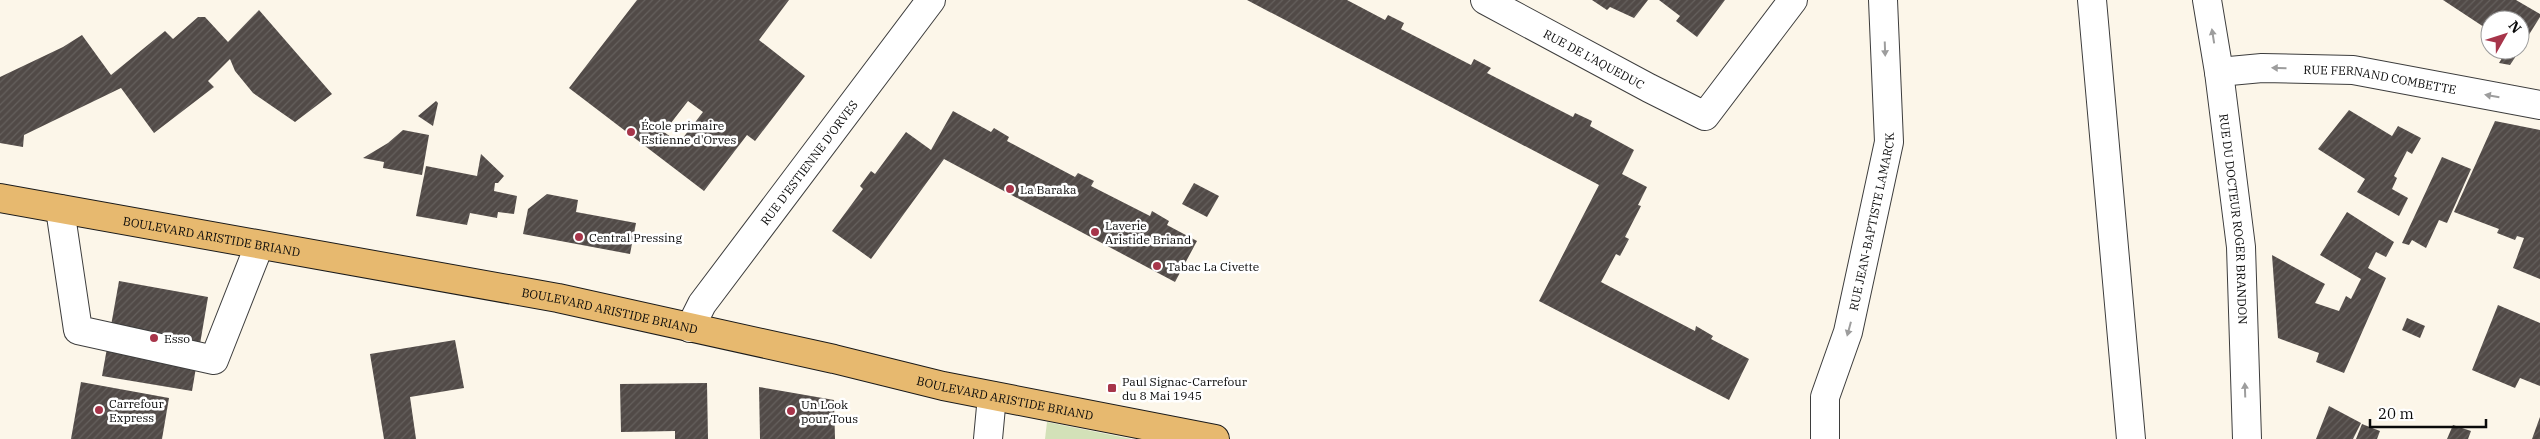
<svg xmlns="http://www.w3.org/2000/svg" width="2540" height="439" font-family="'IBM Plex Serif',serif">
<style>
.grass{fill:#d3e1b8}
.building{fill:url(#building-hatch);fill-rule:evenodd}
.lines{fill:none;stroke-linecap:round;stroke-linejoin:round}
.minor-casing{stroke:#3d3d3d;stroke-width:30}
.major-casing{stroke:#1b1b1b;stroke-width:30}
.minor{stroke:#fff;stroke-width:28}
.major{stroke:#e7b96f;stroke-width:28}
.oneway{fill:#9d9d9d}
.poi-dot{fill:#a7354a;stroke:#fff;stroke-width:2}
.labels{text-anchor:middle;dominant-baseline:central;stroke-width:5;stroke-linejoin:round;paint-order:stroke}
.street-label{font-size:12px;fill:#0a0a0a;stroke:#fff}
.poi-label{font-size:12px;fill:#0a0a0a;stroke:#fff;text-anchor:start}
</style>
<defs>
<pattern id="building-hatch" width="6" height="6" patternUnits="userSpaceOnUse" patternTransform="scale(1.25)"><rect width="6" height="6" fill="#514a47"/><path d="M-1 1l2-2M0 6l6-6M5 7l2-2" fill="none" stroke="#65605d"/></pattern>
</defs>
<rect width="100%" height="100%" fill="#fcf6e9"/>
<!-- grass -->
<polygon class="grass" points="1047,422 1132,439 1045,439"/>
<!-- building -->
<g class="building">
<path d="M637,0H789L759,40L805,76L755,141L747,135L704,191L569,88ZM688,101L703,112L679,143L664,132Z"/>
<polygon points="1247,0 1347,0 1385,20 1388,15 1404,23 1401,29 1471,65 1474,59 1491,68 1487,73 1573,117 1575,113 1592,121 1590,126 1634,150 1622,174 1647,187 1638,205 1641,206 1625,237 1629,239 1620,256 1616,254 1601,282 1695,331 1696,326 1713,336 1711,339 1749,359 1729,400 1539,301 1599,185"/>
<polygon points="1592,0 1648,0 1634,18 1610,7 1607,10"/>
<polygon points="1659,0 1725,0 1697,37 1676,21 1680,16"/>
<polygon points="2443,0 2516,0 2540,14 2540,17 2520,49 2520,20 2490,20 2490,31"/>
<polygon points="259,10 332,94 295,122 253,93 235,71 230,59 208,81 214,87 154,133 121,88 24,135 23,147 0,143 0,77 63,47 82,35 111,75 165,31 173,39 198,17 205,17 228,42"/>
<polygon points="2507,50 2520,50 2510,65 2499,63"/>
<polygon points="436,101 438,103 433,126 418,116"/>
<polygon points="2349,110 2392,136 2398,126 2421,138 2412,154 2407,151 2394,176 2397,178 2392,189 2408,198 2399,216 2357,192 2365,179 2318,149"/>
<polygon points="953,111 991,132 994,128 1009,137 1007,141 1075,177 1078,173 1094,181 1091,186 1150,216 1152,211 1169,221 1167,225 1197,241 1175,282 944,159 871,259 832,231 863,189 860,186 871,171 875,174 906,132 931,150"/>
<polygon points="2495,121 2540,130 2540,279 2513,268 2524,238 2517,236 2515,240 2497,233 2499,229 2454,212"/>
<polygon points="403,130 429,135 422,175 383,168 384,162 363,158 388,143"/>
<polygon points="481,154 504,176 498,183 495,183 494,191 517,196 514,214 498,212 497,218 470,213 467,225 416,216 426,166 477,176"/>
<polygon points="2442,157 2471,169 2447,223 2439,220 2426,248 2412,240 2409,245 2402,243"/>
<polygon points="1194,183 1219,196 1207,217 1182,204"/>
<polygon points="547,194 578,200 576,212 636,223 630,254 523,234 528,209"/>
<polygon points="2347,212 2394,242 2386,257 2376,252 2368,268 2386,278 2344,373 2316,362 2319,353 2278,338 2272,255 2325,284 2315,303 2339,311 2346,296 2351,299 2361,279 2320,255"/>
<polygon points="119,281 208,297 192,391 102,376"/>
<polygon points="2498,305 2540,323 2540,386 2520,378 2515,388 2472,370"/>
<polygon points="2407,318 2425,326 2420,338 2402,330"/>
<polygon points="455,340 464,388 410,397 416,439 384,439 370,354"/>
<polygon points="81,382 169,398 162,439 71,439"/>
<polygon points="707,383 708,439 675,439 675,431 621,432 620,384"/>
<polygon points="759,387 834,400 835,439 760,439"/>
<polygon points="2329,406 2361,423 2353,439 2316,439"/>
<polygon points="2540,417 2540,439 2532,439"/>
<polygon points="2362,424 2380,431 2377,439 2356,439"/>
<polygon points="2453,425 2471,431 2468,439 2447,439"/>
</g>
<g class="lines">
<!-- minor casing -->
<g class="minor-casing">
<g id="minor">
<path id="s1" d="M1485,0L1649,88L1705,116L1793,0"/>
<polyline points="2092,0 2131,439"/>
<path id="s2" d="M2207,0L2219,72L2241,247L2247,439"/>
<path id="s3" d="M2219,72L2262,68L2353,70L2540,105"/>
<polyline points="60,209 78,330 214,360 259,246"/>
<path id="s4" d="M690,328L702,304L931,0"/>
<polyline points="988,439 992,396"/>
<path id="s5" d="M1825,439V397L1848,332L1889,142L1883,0"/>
</g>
</g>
<!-- major casing -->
<g class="major-casing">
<g id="major">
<path id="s6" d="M0,198L558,298L834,359L943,386L1215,439"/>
</g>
</g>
<!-- minor -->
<use href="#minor" class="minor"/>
<!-- major -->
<use href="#major" class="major"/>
</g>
<!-- one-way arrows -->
<defs><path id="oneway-solid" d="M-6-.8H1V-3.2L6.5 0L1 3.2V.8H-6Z" transform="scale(1.25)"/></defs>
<g class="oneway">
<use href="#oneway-solid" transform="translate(2213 36) rotate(-99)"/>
<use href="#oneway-solid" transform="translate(1885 49) rotate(88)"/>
<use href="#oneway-solid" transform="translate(2279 68) rotate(-179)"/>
<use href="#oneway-solid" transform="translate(2492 96) rotate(-170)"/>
<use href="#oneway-solid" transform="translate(1849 329) rotate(105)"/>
<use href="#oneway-solid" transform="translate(2245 390) rotate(-92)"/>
</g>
<!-- markers -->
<g class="poi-dot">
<circle cx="631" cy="132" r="5"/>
<circle cx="1010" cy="189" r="5"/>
<circle cx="1095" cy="232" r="5"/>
<circle cx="579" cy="237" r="5"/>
<circle cx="1157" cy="266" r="5"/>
<circle cx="154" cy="338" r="5"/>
<rect x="1107" y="383" width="10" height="10" rx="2.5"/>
<circle cx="99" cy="410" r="5"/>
<circle cx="791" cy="411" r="5"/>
</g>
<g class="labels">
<!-- street labels -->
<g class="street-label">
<text stroke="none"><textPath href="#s1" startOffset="124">RUE DE L'AQUEDUC</textPath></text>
<text stroke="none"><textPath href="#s3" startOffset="162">RUE FERNAND COMBETTE</textPath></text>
<text stroke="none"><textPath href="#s4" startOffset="204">RUE D'ESTIENNE D'ORVES</textPath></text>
<text stroke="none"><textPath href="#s2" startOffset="221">RUE DU DOCTEUR ROGER BRANDON</textPath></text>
<text stroke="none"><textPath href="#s5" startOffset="224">RUE JEAN-BAPTISTE LAMARCK</textPath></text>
<text stroke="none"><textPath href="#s6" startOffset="215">BOULEVARD ARISTIDE BRIAND</textPath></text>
<text stroke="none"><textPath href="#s6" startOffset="620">BOULEVARD ARISTIDE BRIAND</textPath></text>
<text stroke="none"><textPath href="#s6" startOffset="1025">BOULEVARD ARISTIDE BRIAND</textPath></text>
</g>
<!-- poi labels -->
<g class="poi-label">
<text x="641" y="125">École primaire<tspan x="641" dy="14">Estienne d'Orves</tspan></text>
<text x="1020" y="189">La Baraka</text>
<text x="1105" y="225">Laverie<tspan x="1105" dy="14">Aristide Briand</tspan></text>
<text x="589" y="237">Central Pressing</text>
<text x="1167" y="266">Tabac La Civette</text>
<text x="164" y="338">Esso</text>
<text x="1122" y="381">Paul Signac-Carrefour<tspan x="1122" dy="14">du 8 Mai 1945</tspan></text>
<text x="109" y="403">Carrefour<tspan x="109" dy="14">Express</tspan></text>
<text x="801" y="404">Un Look<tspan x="801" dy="14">pour Tous</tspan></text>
</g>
</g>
<!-- north arrow -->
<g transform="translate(2505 35) rotate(51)"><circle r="24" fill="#ffffff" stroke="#9d9d9d"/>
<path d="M0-4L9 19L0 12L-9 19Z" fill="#a7354a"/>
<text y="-8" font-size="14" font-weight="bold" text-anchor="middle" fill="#0a0a0a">N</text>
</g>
<!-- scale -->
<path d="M2370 419v8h116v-8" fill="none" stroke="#0a0a0a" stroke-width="2.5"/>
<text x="2378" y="419" font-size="15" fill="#0a0a0a" stroke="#ffffff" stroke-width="4" paint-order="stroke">20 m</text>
</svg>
